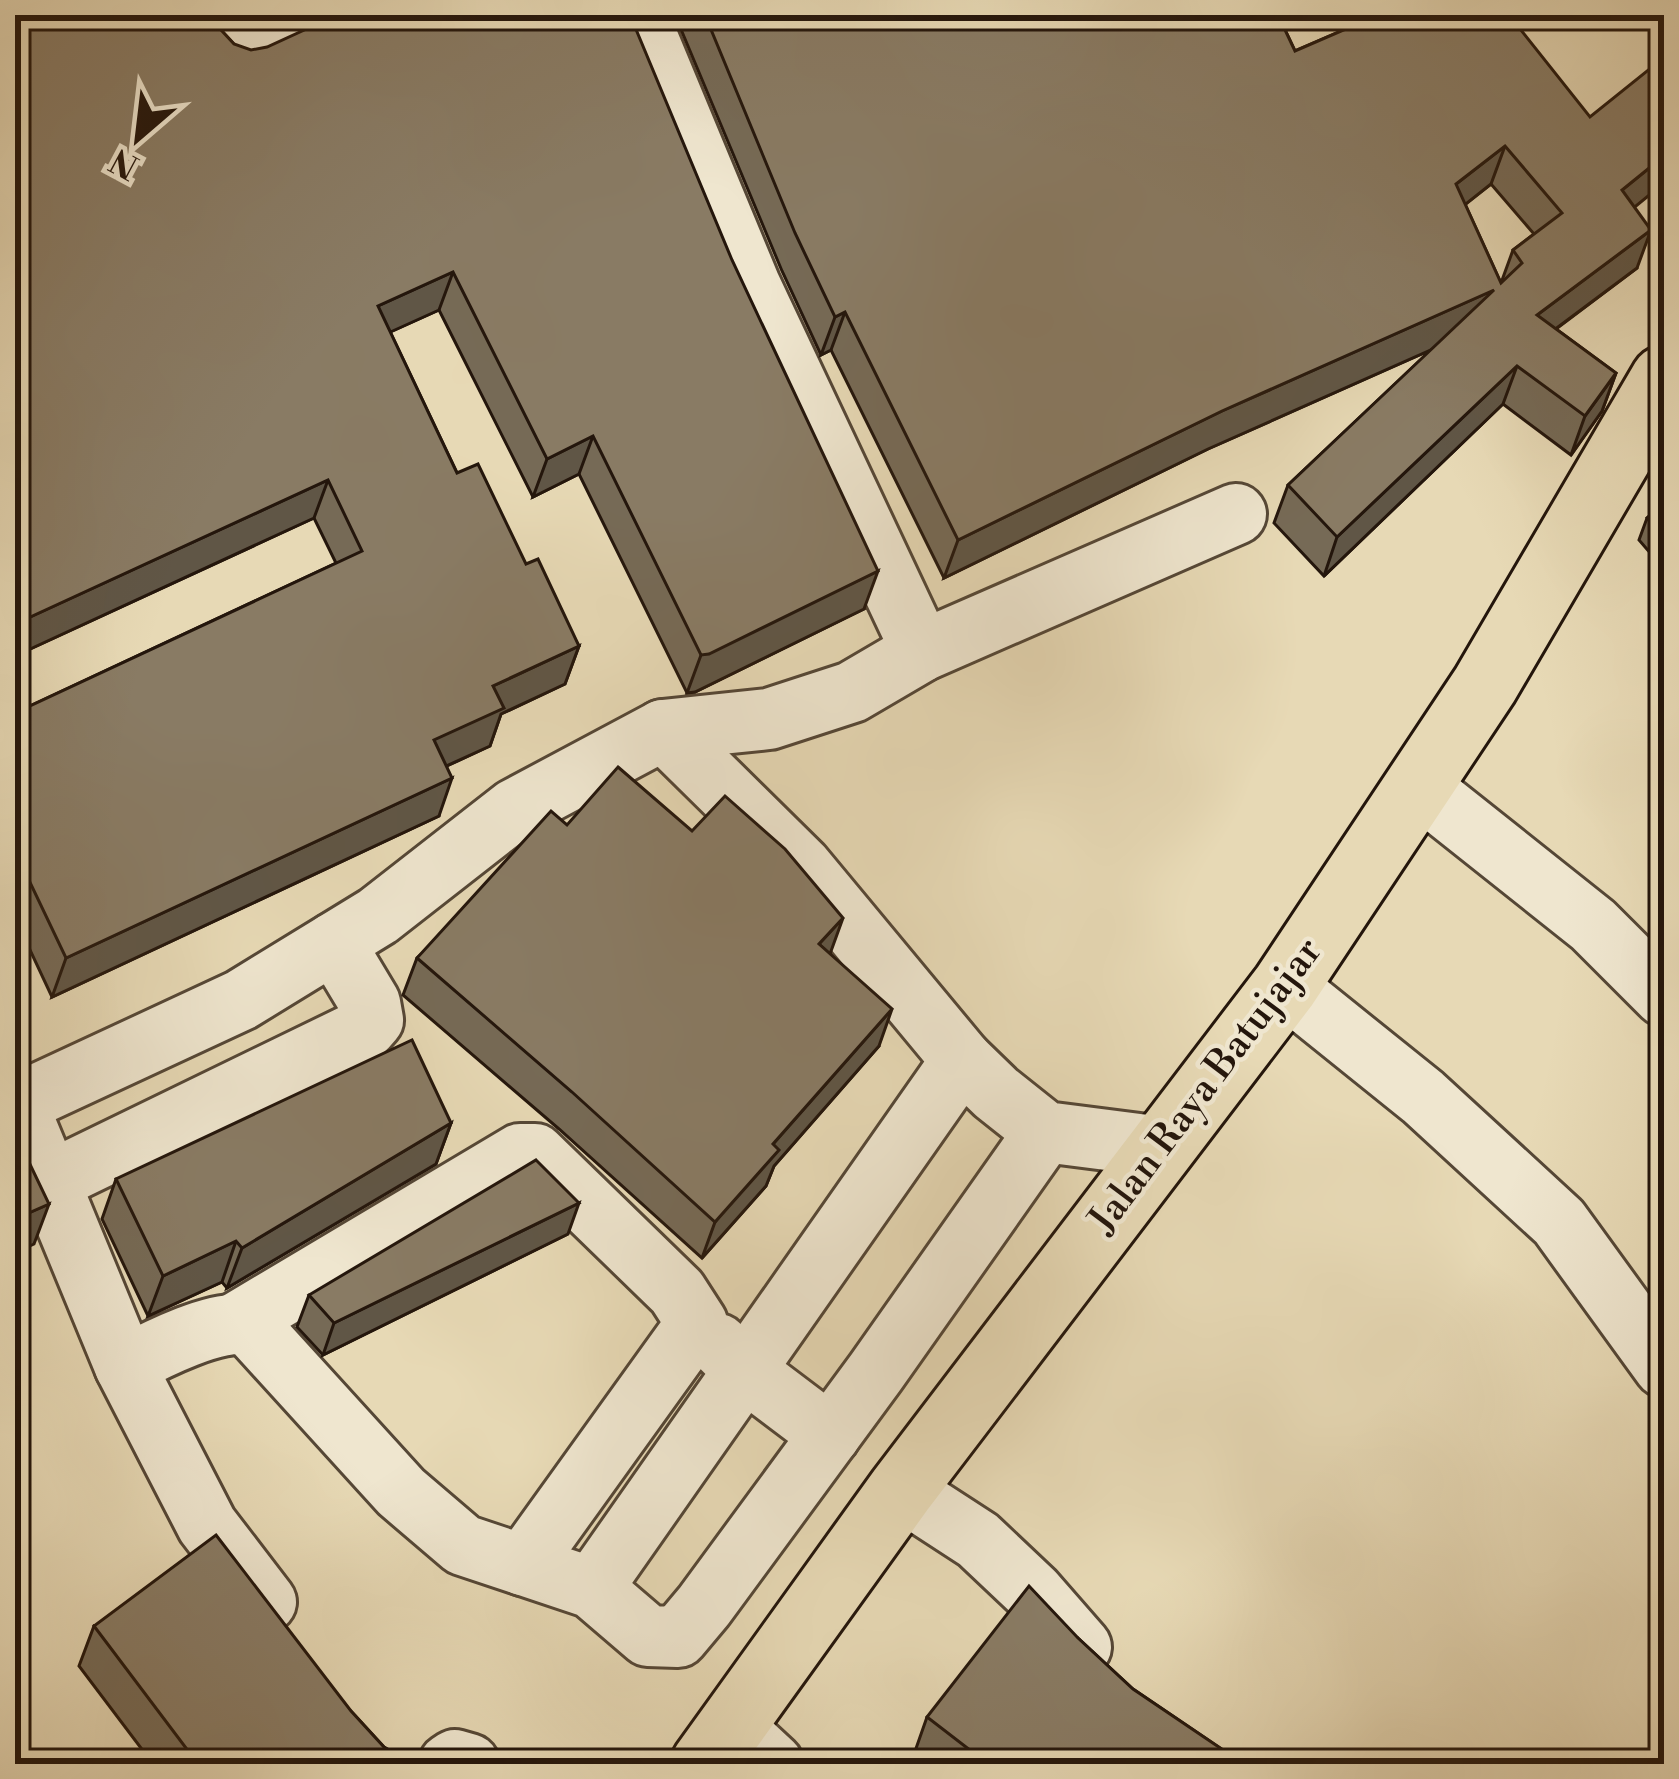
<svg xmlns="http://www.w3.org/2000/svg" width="1679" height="1779" font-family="'Libre Bodoni',serif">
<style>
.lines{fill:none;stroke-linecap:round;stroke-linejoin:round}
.minor-casing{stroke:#554736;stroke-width:66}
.highway-casing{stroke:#24160c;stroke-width:72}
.minor{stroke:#efe6cf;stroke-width:60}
.highway{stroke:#e7d9b5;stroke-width:66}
.wall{fill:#766a56;stroke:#24160c;stroke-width:3;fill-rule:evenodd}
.shaded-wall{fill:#605646;stroke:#24160c;stroke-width:3}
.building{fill:#897b64;stroke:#24160c;stroke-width:3;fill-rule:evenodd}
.labels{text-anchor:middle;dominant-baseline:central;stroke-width:9;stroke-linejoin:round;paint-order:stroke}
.street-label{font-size:39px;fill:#24160c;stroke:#efe6cf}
</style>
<rect width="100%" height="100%" fill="#e7d9b5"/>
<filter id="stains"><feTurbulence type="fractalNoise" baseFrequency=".00167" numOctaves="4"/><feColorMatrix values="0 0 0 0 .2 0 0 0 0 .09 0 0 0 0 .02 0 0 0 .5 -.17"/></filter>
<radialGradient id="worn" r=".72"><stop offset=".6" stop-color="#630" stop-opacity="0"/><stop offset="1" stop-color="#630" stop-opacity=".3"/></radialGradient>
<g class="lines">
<!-- minor casing -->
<g class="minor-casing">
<g id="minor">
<polyline points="222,15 239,54 323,15"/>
<polyline points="638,15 750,285 922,651"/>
<polyline points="663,730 801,866 962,1060"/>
<polyline points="1417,785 1593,925 1664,996"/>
<polyline points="1285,986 1423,1097 1559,1222 1664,1367"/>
<path d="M15,1099L125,1366C153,1351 221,1316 250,1326L401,1492L463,1545L592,1588L648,1636L678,1637L704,1606L876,1372L1045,1132"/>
<polyline points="17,1104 241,1000 378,916 515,809 663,730 769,719 852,692 922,651 1236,514"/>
<polyline points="49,1182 366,1028 373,1020 370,1003 334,943"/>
<polyline points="238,1322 520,1154 535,1154 677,1292 697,1323 523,1565"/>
<polyline points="718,1344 744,1370 830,1435"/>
<polyline points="125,1366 207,1525 266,1602"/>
<polyline points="901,1490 978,1540 1033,1592 1081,1647"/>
<polyline points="592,1588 962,1060 996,1093 1045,1132 1162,1147"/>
<polyline points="731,1725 773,1764"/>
<polyline points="449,1764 455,1760 469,1764"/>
</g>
</g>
<!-- highway casing -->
<g class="highway-casing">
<polyline id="highway" points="704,1764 901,1490 1285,986 1485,685 1664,379"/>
</g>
<!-- minor -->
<use href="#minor" class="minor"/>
<!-- highway -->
<use href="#highway" class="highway"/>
</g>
<!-- wall -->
<g class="wall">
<polygon points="15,15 221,30 234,44 864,609 695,692 687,693 579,474 533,497 439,310 390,332 457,473 526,564 579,646 565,684 501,714 490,746 447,766 439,816 52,997 15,918 15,713 336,563 314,518 15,656"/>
<path d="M675,15H1278L1295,51L1353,26L1343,15H1511L1510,16L1634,207L1637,268L1556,329L1616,373L1602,411L1571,455L1503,404L1324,576L1274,523L1288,485L1431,350L1208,449L944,578L831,350L821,355L782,271ZM1491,184L1534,234L1513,250L1501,283L1465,204Z"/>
<polygon points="1664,23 1664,64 1652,59"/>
<polygon points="1664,503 1664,569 1639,540 1647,518"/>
<polygon points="567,825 830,954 879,1046 774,1166 766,1186 702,1258 559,1129 403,995 417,958"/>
<polygon points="451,1123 436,1164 227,1288 222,1282 148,1316 102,1219 116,1179"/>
<polygon points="568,1234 323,1355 297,1327 309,1295"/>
<polygon points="94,1626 351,1711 384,1747 408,1764 153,1764 79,1666"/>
<polygon points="1078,1638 1133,1689 1226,1752 1259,1764 921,1764 913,1757 927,1717"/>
</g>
<!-- shaded-wall -->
<g class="shaded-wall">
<polygon points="1505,146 1491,184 1442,223 1456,184"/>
<polygon points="1664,156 1664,183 1608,229 1622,190"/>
<polygon points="1651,230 1637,268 1523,353 1537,315"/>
<polygon points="453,272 439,310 364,344 378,306"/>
<polygon points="1494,290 1480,328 1208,449 944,578 958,540 1222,411"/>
<polygon points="845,312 831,350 821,355 835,317"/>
<polygon points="1517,366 1503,404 1324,576 1337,537"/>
<polygon points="1616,373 1602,411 1571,455 1585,416"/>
<polygon points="593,436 579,474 533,497 547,459"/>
<polygon points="328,480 314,518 15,656 15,624"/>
<polygon points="878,571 864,609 695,692 687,693 701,655"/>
<polygon points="579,646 565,684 501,714 490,746 420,778 434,740 493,686"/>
<polygon points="452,778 439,816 52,997 66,958"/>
<polygon points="843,918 830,954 819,944"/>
<polygon points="892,1009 879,1046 774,1166 766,1186 702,1258 715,1222 773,1144"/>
<polygon points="451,1123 436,1164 227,1288 242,1248"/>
<polygon points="579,1203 568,1234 323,1355 334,1323"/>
<polygon points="49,1204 34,1244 15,1253 15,1219"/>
<polygon points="236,1241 222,1282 148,1316 163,1276"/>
</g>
<!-- building -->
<g class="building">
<polygon points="15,15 215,15 221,30 234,44 251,50 267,47 337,15 630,15 732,260 878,571 709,654 701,655 593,436 547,459 453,272 378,306 457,473 478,464 526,564 538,559 579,646 493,686 504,708 434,740 452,778 66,958 15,851 15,713 362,551 328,480 15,624"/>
<path d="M705,15H1278L1295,51L1378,15H1509L1590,117L1652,67L1664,82V156L1622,190L1651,230L1537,315L1616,373L1585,416L1517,366L1337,537L1288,485L1494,290L1222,411L958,540L845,312L835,317L795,233ZM1505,146L1562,213L1513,250L1522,263L1501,283L1456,184Z"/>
<polygon points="1664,503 1664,539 1647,518"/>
<polygon points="618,767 692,831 725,796 785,849 843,918 819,944 892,1009 773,1144 779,1150 715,1222 572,1092 417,958 551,811 567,825"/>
<polygon points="412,1040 451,1123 242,1248 236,1241 163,1276 116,1179"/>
<polygon points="15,1133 49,1204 15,1219"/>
<polygon points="536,1160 579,1203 334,1323 309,1295"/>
<polygon points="216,1535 351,1711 384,1747 402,1757 408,1764 198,1764 94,1626"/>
<polygon points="1029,1586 1078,1638 1133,1689 1226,1752 1242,1758 1250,1757 1259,1764 988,1764 927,1717"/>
</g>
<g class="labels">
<!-- street labels -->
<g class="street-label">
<text transform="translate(1206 1086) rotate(-53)">Jalan Raya Batujajar</text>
</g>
</g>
<!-- margin -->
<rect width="1679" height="1779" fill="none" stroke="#e7d9b5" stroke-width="60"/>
<rect x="18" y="18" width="1643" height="1743" fill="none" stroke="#24160c" stroke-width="6"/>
<rect x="30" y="30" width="1619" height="1719" fill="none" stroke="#24160c" stroke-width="3"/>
<!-- north arrow -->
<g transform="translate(138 138) rotate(208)" stroke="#efe6cf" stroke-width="9" paint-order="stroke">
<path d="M0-9L21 45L0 30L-21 45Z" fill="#24160c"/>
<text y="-18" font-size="33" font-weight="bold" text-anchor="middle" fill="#24160c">N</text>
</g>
<rect width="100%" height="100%" filter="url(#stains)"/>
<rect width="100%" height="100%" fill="url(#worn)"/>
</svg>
